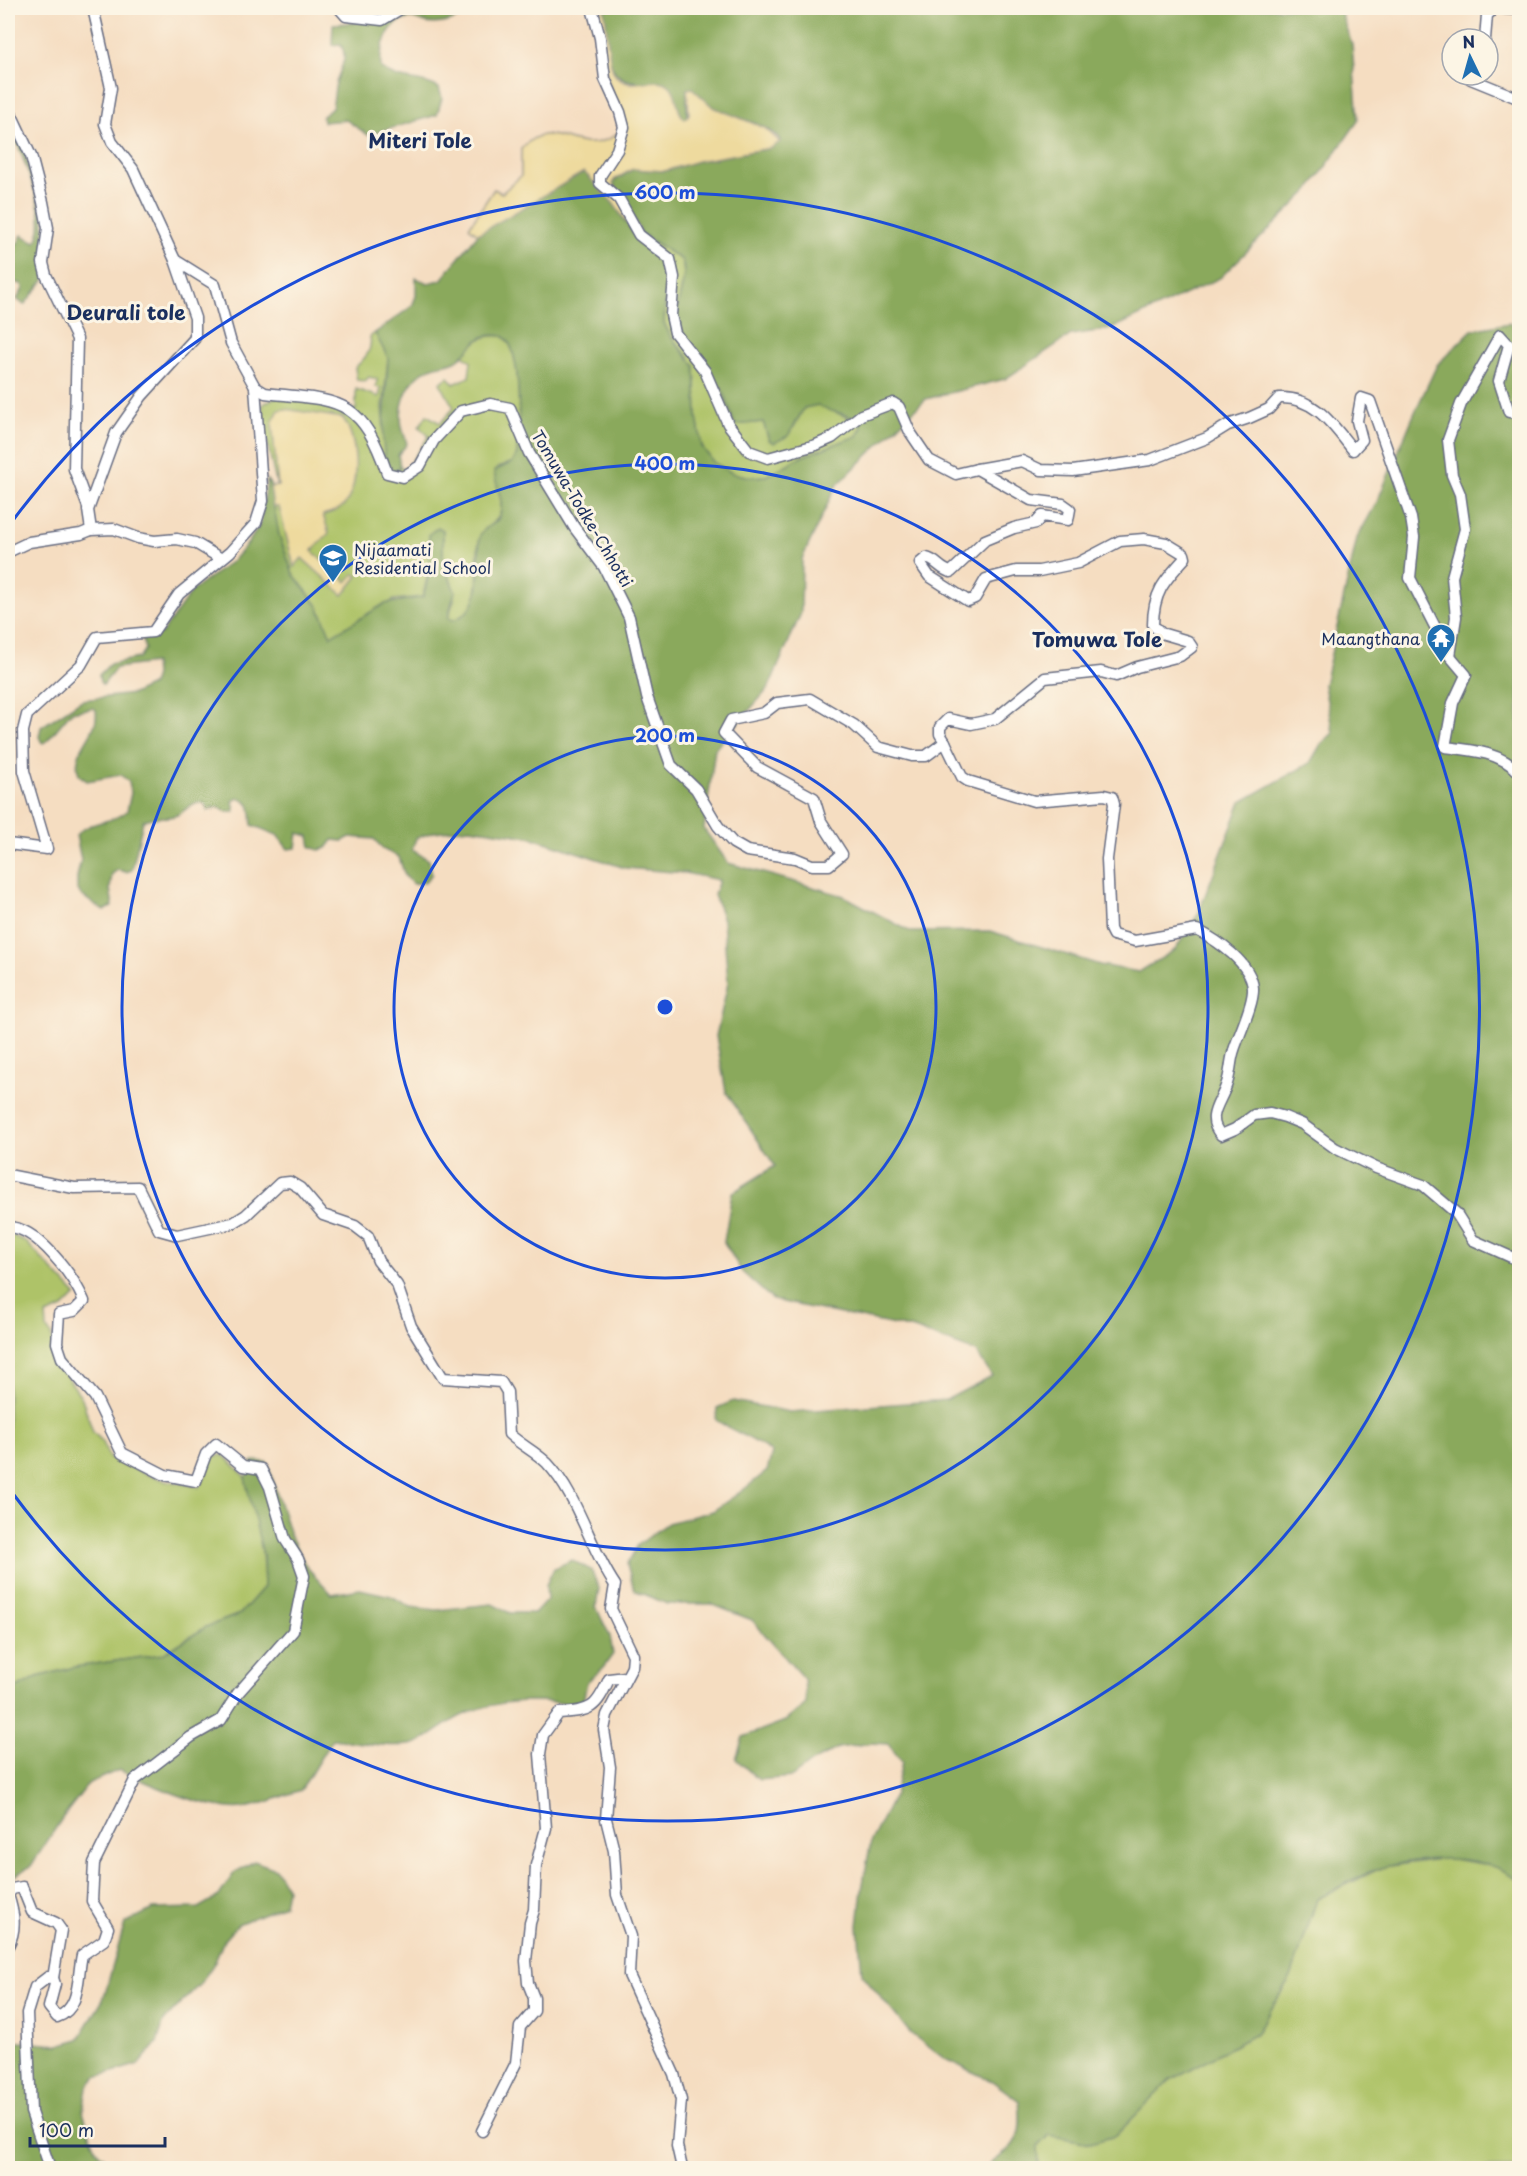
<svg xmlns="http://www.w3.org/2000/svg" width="1527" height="2176" font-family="'Playpen Sans',sans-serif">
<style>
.green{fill:#aec367;stroke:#647962;stroke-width:1.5}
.forest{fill:#8aa95c;stroke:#526c5d;stroke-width:1.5}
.sand{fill:#eeda9e;stroke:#84847e;stroke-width:1.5}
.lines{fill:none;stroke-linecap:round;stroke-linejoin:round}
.minor-casing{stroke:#676c81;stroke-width:13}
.minor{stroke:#fff;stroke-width:10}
.ring{fill:none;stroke:#1d4ed8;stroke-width:3}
.labels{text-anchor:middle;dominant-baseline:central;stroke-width:6;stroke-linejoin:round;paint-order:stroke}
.street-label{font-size:16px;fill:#1b2f5e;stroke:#fcf5e5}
.poi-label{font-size:16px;fill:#1b2f5e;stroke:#fcf5e5;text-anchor:start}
.quarter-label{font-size:20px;font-weight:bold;fill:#1b2f5e;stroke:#fcf5e5}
.centre{fill:#1d4ed8;stroke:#fcf5e5;stroke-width:3}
.ring-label{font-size:18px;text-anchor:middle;font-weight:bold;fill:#1d4ed8;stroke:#fcf5e5;stroke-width:6;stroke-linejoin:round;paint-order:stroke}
</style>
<rect width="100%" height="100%" fill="#fcf5e5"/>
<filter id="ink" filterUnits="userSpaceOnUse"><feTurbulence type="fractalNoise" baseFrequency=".0167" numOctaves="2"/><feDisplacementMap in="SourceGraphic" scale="12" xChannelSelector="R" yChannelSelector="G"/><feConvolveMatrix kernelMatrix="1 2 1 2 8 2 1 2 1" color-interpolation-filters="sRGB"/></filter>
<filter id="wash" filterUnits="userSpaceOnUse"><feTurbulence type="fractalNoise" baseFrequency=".008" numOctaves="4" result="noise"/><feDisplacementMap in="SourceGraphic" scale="24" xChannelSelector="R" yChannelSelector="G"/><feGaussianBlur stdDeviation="1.35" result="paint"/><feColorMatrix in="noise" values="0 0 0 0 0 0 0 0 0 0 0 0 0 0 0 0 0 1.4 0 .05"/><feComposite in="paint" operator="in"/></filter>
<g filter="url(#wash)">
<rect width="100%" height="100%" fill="#f5ddc1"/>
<!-- green -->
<g class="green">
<polygon points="626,224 682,260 684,274 678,308 698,356 707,363 721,387 735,425 763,422 769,440 794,427 804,408 818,405 859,422 862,427 857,436 801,457 766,476 750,477 732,473 714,463 702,447 697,417 696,378 689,357 671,337 664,323 667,280 663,256 652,253"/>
<path d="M375,333L388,358L383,408L384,455L398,470L400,466L405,470L429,436L419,427L427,415L440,423L454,408L440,383L448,377L454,384L469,377L471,361L463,355C475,340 483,334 503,336C523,348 519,432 517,454L513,462L497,468C494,483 503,494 501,509C500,524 484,524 480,537C472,563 490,608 453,620L448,618L454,600L452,583L443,564V530L430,563L423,597L394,600L331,636L318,606L293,574L279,535L273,507L279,506L294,566L302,558L343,595L358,576L347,582L312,551L328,533L323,515C332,512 342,510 347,501C360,480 357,438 343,418L279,410L277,487L265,432L262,405L275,397L356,410V389L379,397L381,388L376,387L377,379L369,377L365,381L357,380L355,368C364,359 373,351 370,337Z"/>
<path d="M8,1234L25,1241L76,1295L63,1308L46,1315L47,1329L51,1335L54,1349L66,1375L82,1398L93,1432L103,1442L109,1458L156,1478L199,1487C207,1478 207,1466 213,1456L223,1455C231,1462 241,1470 246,1479C259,1509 263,1555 264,1587L240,1614L206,1627L163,1654L75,1667L37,1677L8,1693Z"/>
<polygon points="1446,1858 1502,1867 1519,1880 1519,2168 1039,2168 1038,2146 1049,2135 1090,2143 1115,2136 1170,2080 1256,2034 1291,1977 1317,1899 1383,1867"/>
</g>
<!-- forest -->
<g class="forest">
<path d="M407,8H469C461,21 438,27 422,22C417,21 414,18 409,19C387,21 379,50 381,68C399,83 420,77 439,88L442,98L437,115L368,135L346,120L323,122L322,117L332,108C334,100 334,90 336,83C339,70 350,57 340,44L332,45L333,24L369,22Z"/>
<path d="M604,8H1339L1352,45L1358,121L1310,189L1220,278L1111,329L1071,335L1005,379L926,399L836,486L802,559L801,613L768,689L715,749L704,829L728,863L844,896L911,932L990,931L1100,965L1139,972L1175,950L1198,914L1241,802L1310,763L1321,744L1333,733L1324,685L1357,538L1377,502L1415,412L1437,365L1472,330L1509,323L1519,328V1880C1482,1853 1428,1856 1384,1867C1362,1873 1338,1889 1317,1899L1291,1977L1256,2034L1170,2080L1115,2136L1090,2143L1049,2135L1038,2146L1039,2168H989L990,2164C1019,2144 1023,2136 1019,2101L992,2081L945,2059L910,2033L862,1974L858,1926L862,1889L871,1841L895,1794L902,1762L888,1744L872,1743L838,1748L812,1762L792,1777L759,1780L736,1759L743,1737L785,1721L806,1704L804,1679L752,1620L711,1604H667L634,1590L627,1564L638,1545L668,1523L713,1511L743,1490L767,1471L772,1453C755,1439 735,1433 716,1420L717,1408L733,1401L790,1412L946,1400L992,1376L976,1352L914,1329L773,1300L742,1272L724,1242L732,1193L775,1166L726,1092L716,1036L728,983L723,920L714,895L719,880L685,873L625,868L530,837L470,828L434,832L416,838L412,850L429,860L432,874L425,882L413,884L405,876L399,857L384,850L374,839L350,837L343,841L333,840L327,848L319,850L311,847L309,836L298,833L296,848L288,849L277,835L252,825C250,811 254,803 238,798L233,801L235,812H227L218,807L208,810L204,803C190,801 188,810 177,815C166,820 154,814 143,821L132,870L126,872L118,870L112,874L110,889L113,906L104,911L81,895L77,888V877L81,860L76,835C90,820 112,824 127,811L131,793L129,782L121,775L87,781L79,775C70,749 100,735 96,710L93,708L71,712L46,742L42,743L39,737L41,727L82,700L133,694L152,685L155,675L154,663L116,668L103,685L100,682L99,675L110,664L139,658L145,649L142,637L162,633L192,591L232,561L249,542L260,524L267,480L270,484L279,535L293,574L318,606L331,636L384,604L423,597L429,573V534L438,527L443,530V564L455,591L448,618L453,620C488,609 476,561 480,535C484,527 493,526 498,519C507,504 495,486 494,471L513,462L517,454C519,432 523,348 503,336C473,332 477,346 457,360C449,365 439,364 430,368C409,377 398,404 402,427C403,433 406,438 407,444L398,455L400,466L395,471L390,468L384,455L383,439L388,358L375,333L412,306L416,296V278L428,283L441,280L478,234L580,173L584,172L589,175C597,185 606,193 613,203C626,221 640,252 663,256L669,270L666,283L664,323L671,337L695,366L697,417L702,447L714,463L732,473L750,477L766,476L801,457L857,436L862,427C853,411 831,415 818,405L804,408L788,436L774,443L769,440L763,422L735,425C730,413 727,397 720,386C709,366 683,346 678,325C673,303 689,282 682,260L642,234L613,182L633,169L665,171L698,161L771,148L780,139C764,121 735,120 715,108C704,102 699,93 687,89V119H684L658,81C597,90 612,51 604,8Z"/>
<path d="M21,140L44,218L45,279L24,305L17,299L23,289L22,284L8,281V237L13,244L18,243L22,235L35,242C52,221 24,165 17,142Z"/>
<path d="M253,1461L267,1462L290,1535L306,1566L332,1594L360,1589L391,1596L411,1607L437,1610L492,1604L510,1613H535L547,1600L546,1585L554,1568L572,1560L591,1570L599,1588L596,1607L610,1636L613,1654L603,1668L587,1682L582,1707C543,1698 498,1698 461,1716C446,1723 430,1739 414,1744C395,1749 351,1741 332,1739L301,1790C283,1795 262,1806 243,1808C211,1812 149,1784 119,1770L89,1783L63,1817L31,1866L8,1880V1693L37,1677L75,1667L163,1654L206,1627L240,1614L264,1587L263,1555L245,1478Z"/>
<polygon points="254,1861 276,1869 287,1889 284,1905 238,1924 224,1940 215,1962 200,1984 164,2021 157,2043 139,2064 96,2077 87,2087 83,2112 89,2131 97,2151 116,2168 8,2168 8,2041 59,2045 79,2039 103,2000 125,1923 153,1909 198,1908 219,1896 234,1873"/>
</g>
<!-- sand -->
<g class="sand">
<path d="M589,8H604C607,22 608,63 614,73C627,95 655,72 670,86C679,95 675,111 685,119L689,114L687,89L692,88L713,107L765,128L780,142L771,148L698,161L665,171L633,169L614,180L613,184L623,198L629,226L613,203L584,172L478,234L469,227L494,189L502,193L521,176V149C552,115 569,154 606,140C613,137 617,135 621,129Z"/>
<path d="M285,409L343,418C357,438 360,480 347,501C342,510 332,512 323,515L329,533L312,551L347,582L354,574L358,576L343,595L302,558L294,567L279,507H273L270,487L278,486L272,423L279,410Z"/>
</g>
</g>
<g filter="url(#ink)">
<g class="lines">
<!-- minor casing -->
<g class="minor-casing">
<g id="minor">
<polyline points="339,8 346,16 382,20 402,8"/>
<polyline points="592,8 600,38 605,79 620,112 624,127 617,150 600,176 600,183 619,199 639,235 670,259 674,277 671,315 675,333 705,371 728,424 749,451 768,458 816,445 832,438 861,415 893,403 899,407 910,432 929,460 956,474 977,469"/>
<polyline points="1485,39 1487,15 1495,8 1520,10"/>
<polyline points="1471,75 1471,79 1520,99"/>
<polyline points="8,107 31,156 43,202 48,228 43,263 46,275 77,339 74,469 88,507"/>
<path d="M255,387L265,393C338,401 360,395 387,473L403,477L420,466L434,440L461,411L490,404L510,408L529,453L574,527L604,567L629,617L647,697L671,765L696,789L718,826L733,843L747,851L795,858L812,865H829L842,854L821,821L814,798L757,767L724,733L731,720L764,713L777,703L810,699L854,725L878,747L912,756H926L945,742L940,734V727L948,719L971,724L995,719L1045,678L1101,672L1116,676L1137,667L1180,656L1192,647L1188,641L1161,633L1153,625C1153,593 1164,581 1185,558L1184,554L1166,543L1144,539L1120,541L1078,563L1039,571H1016L986,579L975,598L968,601L929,576L920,563L926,558C937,560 940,570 951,572L985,540L1014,528L1036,523L1042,516L1068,520L1070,509L1063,504L1031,500L977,469L1022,461L1041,470L1073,471L1150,460L1207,438L1228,425L1249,418L1269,409L1279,398C1314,396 1333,425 1353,450L1362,440L1357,421L1361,398L1370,401L1411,518L1414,537L1410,578L1450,656L1456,617L1452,577L1465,529L1460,494L1452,475L1448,440L1461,404L1500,335L1509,345L1499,381L1509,412L1520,413"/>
<polyline points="91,530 114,529 138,538 154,541 177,539 195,543 220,558"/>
<polyline points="8,552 29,542 81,534 91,530 88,510 116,433 142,396 195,338 195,318 175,260 133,169 112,142 105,124 111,88 93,8"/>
<path d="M1450,656L1466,675L1453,703L1445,747C1472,750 1500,752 1520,773"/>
<path d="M945,742L962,777L968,781L1034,801L1104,795L1112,797L1114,804L1107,859L1110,929L1113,935L1135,941L1197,930C1218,941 1251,963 1253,988C1254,1004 1239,1034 1234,1050C1230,1061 1231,1074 1226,1086C1220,1104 1205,1117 1221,1135L1235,1129L1254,1115L1270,1113L1285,1117L1302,1124L1335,1148L1376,1168L1423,1185L1456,1213L1473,1240L1520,1261"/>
<polyline points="8,844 47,849 24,771 23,731 27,715 81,665 97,637 153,632 179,594 230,552 256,523 263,501 255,387 231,343 215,285 175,260"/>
<path d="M8,1175L74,1188L138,1187L159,1230L177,1235L233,1223L246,1215L280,1183L290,1182L300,1188L323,1215L355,1226L368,1236L378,1261L397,1285L411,1326L443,1378L501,1382L507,1392L509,1434C521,1445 536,1452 547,1463C579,1497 589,1547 615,1585L611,1609L633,1655L632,1667L607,1715L604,1730L610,1767L606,1819L614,1851L617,1895L631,1936L629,1975L674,2074L681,2100L677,2146L682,2168"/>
<path d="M8,1227C37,1227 73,1275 84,1301L74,1311L59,1314L57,1343L62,1358L95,1397L122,1453L165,1475L196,1481L206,1454L216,1444L243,1466L261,1469L270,1487L285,1539L298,1559L304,1576L293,1631L238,1693L221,1720L191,1737L135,1780L94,1863L92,1901L108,1928L104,1940L82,1955C77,1977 81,2009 57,2017L49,2007L55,1984L53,1978"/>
<path d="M8,1946C17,1929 14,1913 8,1895L12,1889L22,1887L32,1912L56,1923L61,1930L53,1978L48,1977L35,1987L27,2013L31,2112L50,2168"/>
<path d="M482,2131L516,2063L520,2027L534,2011V1998L528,1983L526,1961L530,1923L534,1910L536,1865L546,1828L540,1754L543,1735L559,1713C591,1711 596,1709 609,1679L626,1677"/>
</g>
</g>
<!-- minor -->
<use href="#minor" class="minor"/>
</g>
</g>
<!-- distance rings -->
<g class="ring">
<circle cx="665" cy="1007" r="271"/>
<circle cx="665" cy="1007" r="543"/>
<path d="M11 523A814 814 0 1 1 11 1491"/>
</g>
<!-- icons -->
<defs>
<g id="school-pin" transform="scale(1.5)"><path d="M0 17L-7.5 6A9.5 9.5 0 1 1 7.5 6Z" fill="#1f6fb2" stroke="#fcf5e5"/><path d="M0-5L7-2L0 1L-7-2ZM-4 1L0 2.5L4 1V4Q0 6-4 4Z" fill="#fff"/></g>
<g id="temple-pin" transform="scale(1.5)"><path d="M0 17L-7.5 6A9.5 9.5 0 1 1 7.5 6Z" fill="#1f6fb2" stroke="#fcf5e5"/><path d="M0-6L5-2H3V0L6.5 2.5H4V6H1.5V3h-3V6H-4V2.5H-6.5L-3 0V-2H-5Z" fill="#fff"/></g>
</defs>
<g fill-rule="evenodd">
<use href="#school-pin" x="333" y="558"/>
<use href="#temple-pin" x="1441" y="638"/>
</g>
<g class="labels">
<!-- street labels -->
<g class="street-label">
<text transform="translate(583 508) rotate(59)">Tomuwa-Todke-Chhotti</text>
</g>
<!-- poi labels -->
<g class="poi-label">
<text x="354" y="549">Nijaamati<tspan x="354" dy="18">Residential School</tspan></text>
<text x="1420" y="638" text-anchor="end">Maangthana</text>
</g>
<!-- quarter labels -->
<g class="quarter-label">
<text x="420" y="140">Miteri Tole</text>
<text x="126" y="312">Deurali tole</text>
<text x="1097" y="639">Tomuwa Tole</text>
</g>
</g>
<circle cx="665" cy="1007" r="9" class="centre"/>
<g class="ring-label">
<text x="665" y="199">600 m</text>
<text x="665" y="470">400 m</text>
<text x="665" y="742">200 m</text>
</g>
<!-- margin -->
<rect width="1527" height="2176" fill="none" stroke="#fcf5e5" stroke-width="30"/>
<!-- north arrow -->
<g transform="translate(1470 57) rotate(355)"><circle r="28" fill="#fcf5e5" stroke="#a2a6af" stroke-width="1.5"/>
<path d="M0-4.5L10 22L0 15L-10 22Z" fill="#1f6fb2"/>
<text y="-9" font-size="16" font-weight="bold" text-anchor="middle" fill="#1b2f5e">N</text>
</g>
<!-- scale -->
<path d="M30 2137v9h135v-9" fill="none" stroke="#1b2f5e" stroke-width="3"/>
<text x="39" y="2137" font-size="18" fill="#1b2f5e" stroke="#fcf5e5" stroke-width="4.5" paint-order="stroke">100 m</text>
</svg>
